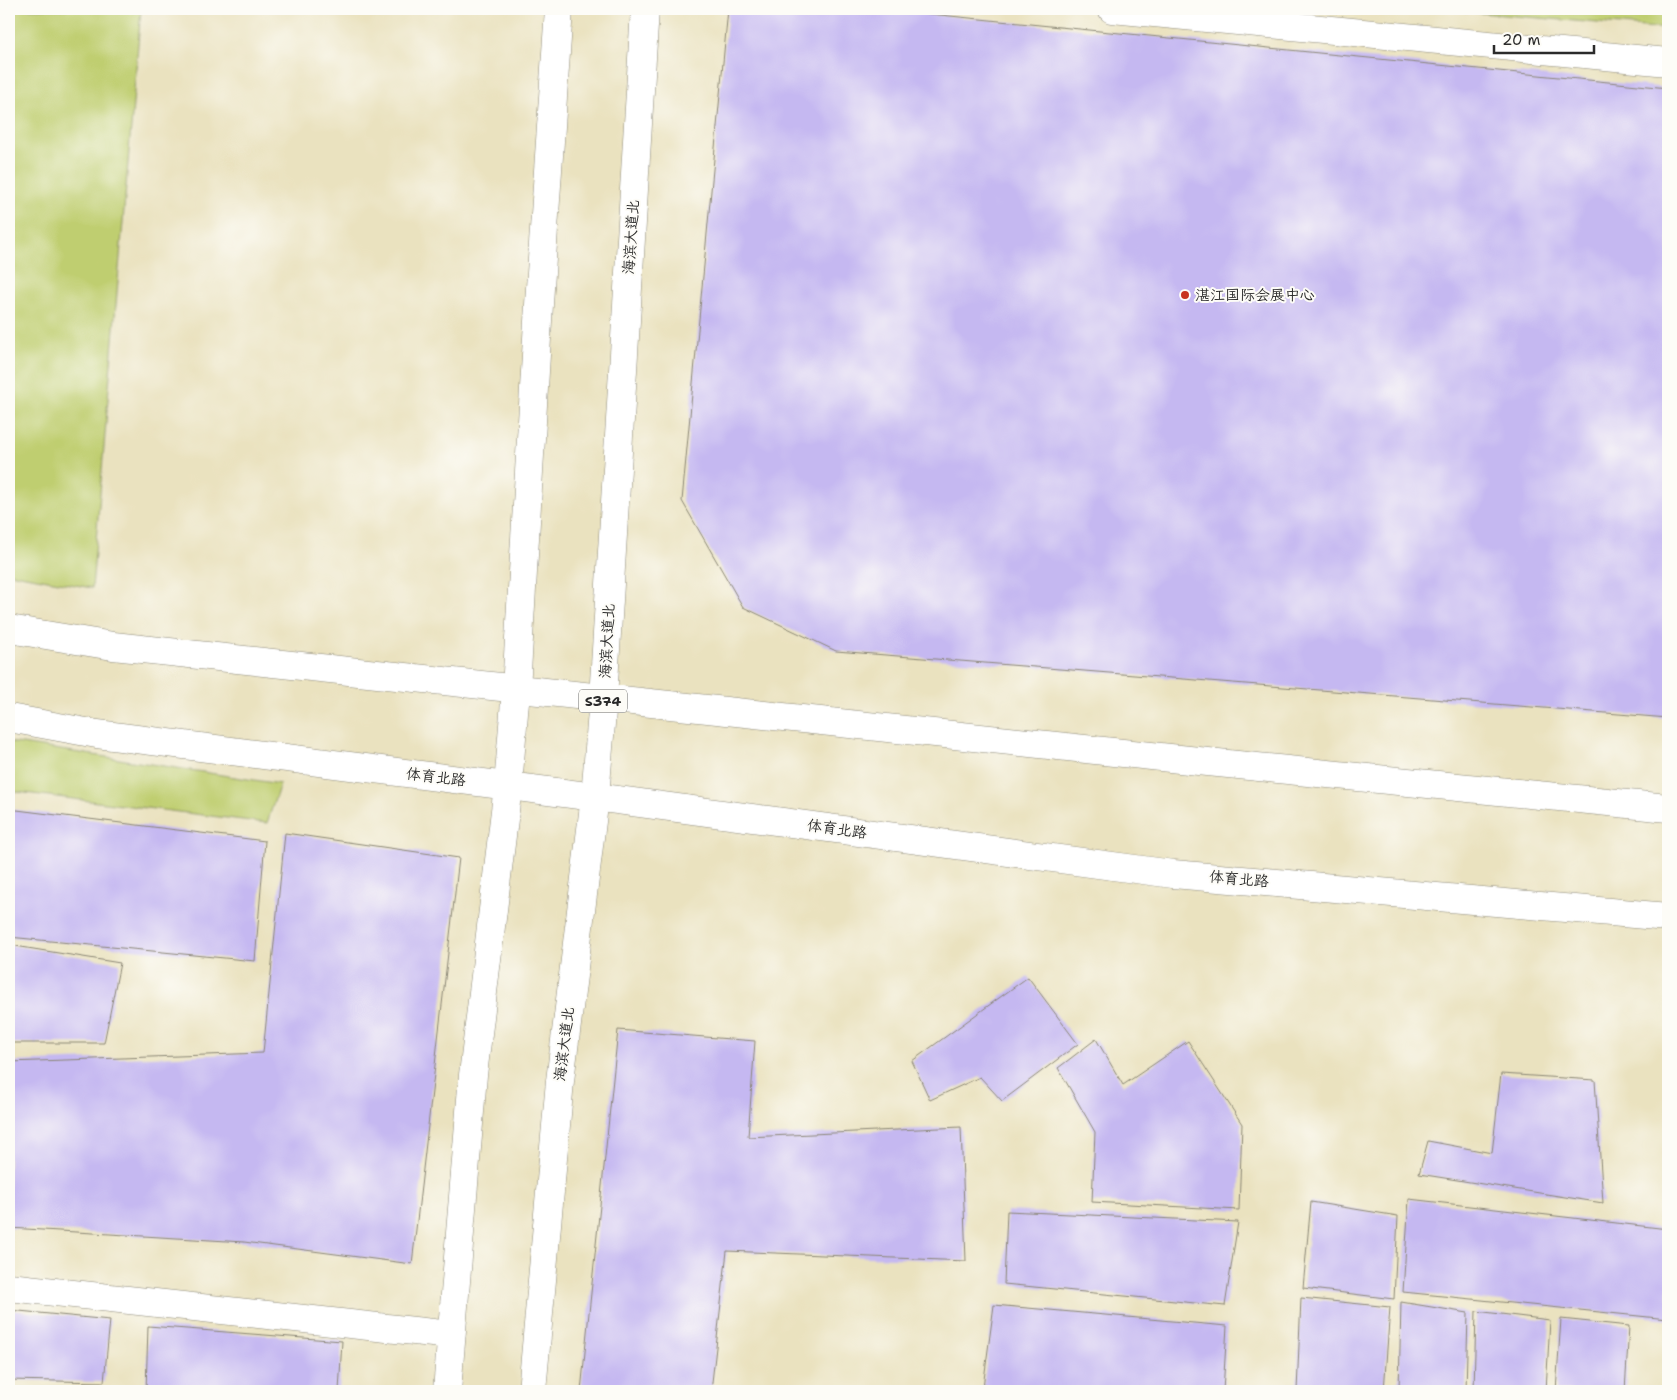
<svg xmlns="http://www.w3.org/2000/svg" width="1677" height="1400" font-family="'Shantell Sans','LXGW WenKai TC',sans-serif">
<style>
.green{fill:#bfce70;stroke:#757c4e}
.building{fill:#c5b8f1}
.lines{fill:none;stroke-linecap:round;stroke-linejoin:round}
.minor-casing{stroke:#8a8675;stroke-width:29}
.major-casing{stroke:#8a8675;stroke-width:29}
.minor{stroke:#fff;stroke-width:28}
.major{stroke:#fff;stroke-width:28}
.poi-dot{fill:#c8321e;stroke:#fdfcf7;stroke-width:2}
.labels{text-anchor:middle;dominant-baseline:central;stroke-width:4;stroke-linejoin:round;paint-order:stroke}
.shield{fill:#fdfcf7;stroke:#6a6a68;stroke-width:1}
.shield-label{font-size:14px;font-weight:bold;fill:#2b2b2b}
.street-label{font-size:15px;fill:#2b2b2b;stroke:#fdfcf7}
.poi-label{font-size:15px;fill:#2b2b2b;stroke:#fdfcf7;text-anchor:start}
</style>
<rect width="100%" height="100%" fill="#fdfcf7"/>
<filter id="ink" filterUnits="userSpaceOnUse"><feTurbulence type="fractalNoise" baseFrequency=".02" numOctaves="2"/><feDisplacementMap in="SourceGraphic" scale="10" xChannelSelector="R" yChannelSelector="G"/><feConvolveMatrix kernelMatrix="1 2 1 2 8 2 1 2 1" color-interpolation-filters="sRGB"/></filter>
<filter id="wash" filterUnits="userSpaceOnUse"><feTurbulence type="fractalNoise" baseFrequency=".0096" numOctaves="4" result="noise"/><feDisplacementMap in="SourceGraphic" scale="20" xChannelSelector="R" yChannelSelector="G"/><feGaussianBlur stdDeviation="1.12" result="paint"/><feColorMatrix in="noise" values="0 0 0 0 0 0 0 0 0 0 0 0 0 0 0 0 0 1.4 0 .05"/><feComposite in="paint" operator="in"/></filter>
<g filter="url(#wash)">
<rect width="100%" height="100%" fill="#eae2bf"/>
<!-- green -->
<g class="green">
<polygon points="9,9 141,9 92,588 9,573"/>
<polygon points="1434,9 1668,9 1668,29"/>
<polygon points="9,742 280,784 267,823 9,791"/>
</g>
<g id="blocks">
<!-- building -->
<g class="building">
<polygon points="728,9 880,9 1668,88 1668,718 836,651 743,607 682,501"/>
<polygon points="9,809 265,841 255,961 9,937"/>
<polygon points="285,833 459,858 412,1264 244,1242 9,1228 9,1062 263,1053"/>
<polygon points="9,945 120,963 104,1043 9,1043"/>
<polygon points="1028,977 1078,1044 1002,1101 980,1077 930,1100 912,1061"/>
<polygon points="618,1030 755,1041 748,1137 961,1127 966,1261 727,1251 711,1391 581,1391"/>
<polygon points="1096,1039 1123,1085 1188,1041 1242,1124 1239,1210 1092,1202 1095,1132 1058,1068"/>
<polygon points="1501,1074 1595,1080 1603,1203 1419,1174 1428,1141 1492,1153"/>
<polygon points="1409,1199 1668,1229 1668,1319 1403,1292"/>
<polygon points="1311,1202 1398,1216 1394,1299 1303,1288"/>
<polygon points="1007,1211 1238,1222 1225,1306 1004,1284"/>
<polygon points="1301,1298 1390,1307 1384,1391 1297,1391"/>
<polygon points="1401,1302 1468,1313 1466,1391 1399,1391"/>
<polygon points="994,1305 1227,1326 1223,1391 1017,1391 983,1387"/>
<polygon points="9,1310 110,1320 104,1382 9,1380"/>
<polygon points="1476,1311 1550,1320 1546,1391 1474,1391"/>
<polygon points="1561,1319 1629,1326 1625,1391 1556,1391"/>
<polygon points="148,1326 342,1341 339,1391 146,1391"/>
</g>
</g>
</g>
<g filter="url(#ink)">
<use href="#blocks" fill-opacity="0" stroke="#8a8675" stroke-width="1"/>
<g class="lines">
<!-- minor casing -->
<g class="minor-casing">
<g id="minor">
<polyline points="1112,9 1668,62"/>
<polyline points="9,1287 451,1335"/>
</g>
</g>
<!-- major casing -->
<g class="major-casing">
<g id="major">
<polyline points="9,629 113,646 1208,762 1668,808"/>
<polyline points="9,718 97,734 595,797 1173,874 1668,917"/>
<polyline points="447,1391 473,1075 508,786 516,689 540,288 559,9"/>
<polyline points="532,1391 560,1081 595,797 603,699 645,9"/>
</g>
</g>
<!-- minor -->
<use href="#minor" class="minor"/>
<!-- major -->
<use href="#major" class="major"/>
</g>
</g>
<!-- markers -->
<circle class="poi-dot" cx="1185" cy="295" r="5"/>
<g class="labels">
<!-- shield labels -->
<rect class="shield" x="579" y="689.5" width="48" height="23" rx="4"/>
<g class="shield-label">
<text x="603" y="701">S374</text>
</g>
<!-- street labels -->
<g class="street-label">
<text transform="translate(631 237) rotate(-86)">海滨大道北</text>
<text transform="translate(607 641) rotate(-87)">海滨大道北</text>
<text transform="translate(436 777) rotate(7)">体育北路</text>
<text transform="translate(837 829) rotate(8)">体育北路</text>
<text transform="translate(1239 879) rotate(5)">体育北路</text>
<text transform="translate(564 1044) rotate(-83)">海滨大道北</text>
</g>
<!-- poi labels -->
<g class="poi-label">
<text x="1195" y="295">湛江国际会展中心</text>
</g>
</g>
<!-- margin -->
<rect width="1677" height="1400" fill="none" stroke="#fdfcf7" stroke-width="30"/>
<!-- scale -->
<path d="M1494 45v8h100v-8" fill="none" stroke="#2b2b2b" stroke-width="2.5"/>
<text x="1502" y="45" font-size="15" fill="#2b2b2b" stroke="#fdfcf7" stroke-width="4" paint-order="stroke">20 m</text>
</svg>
